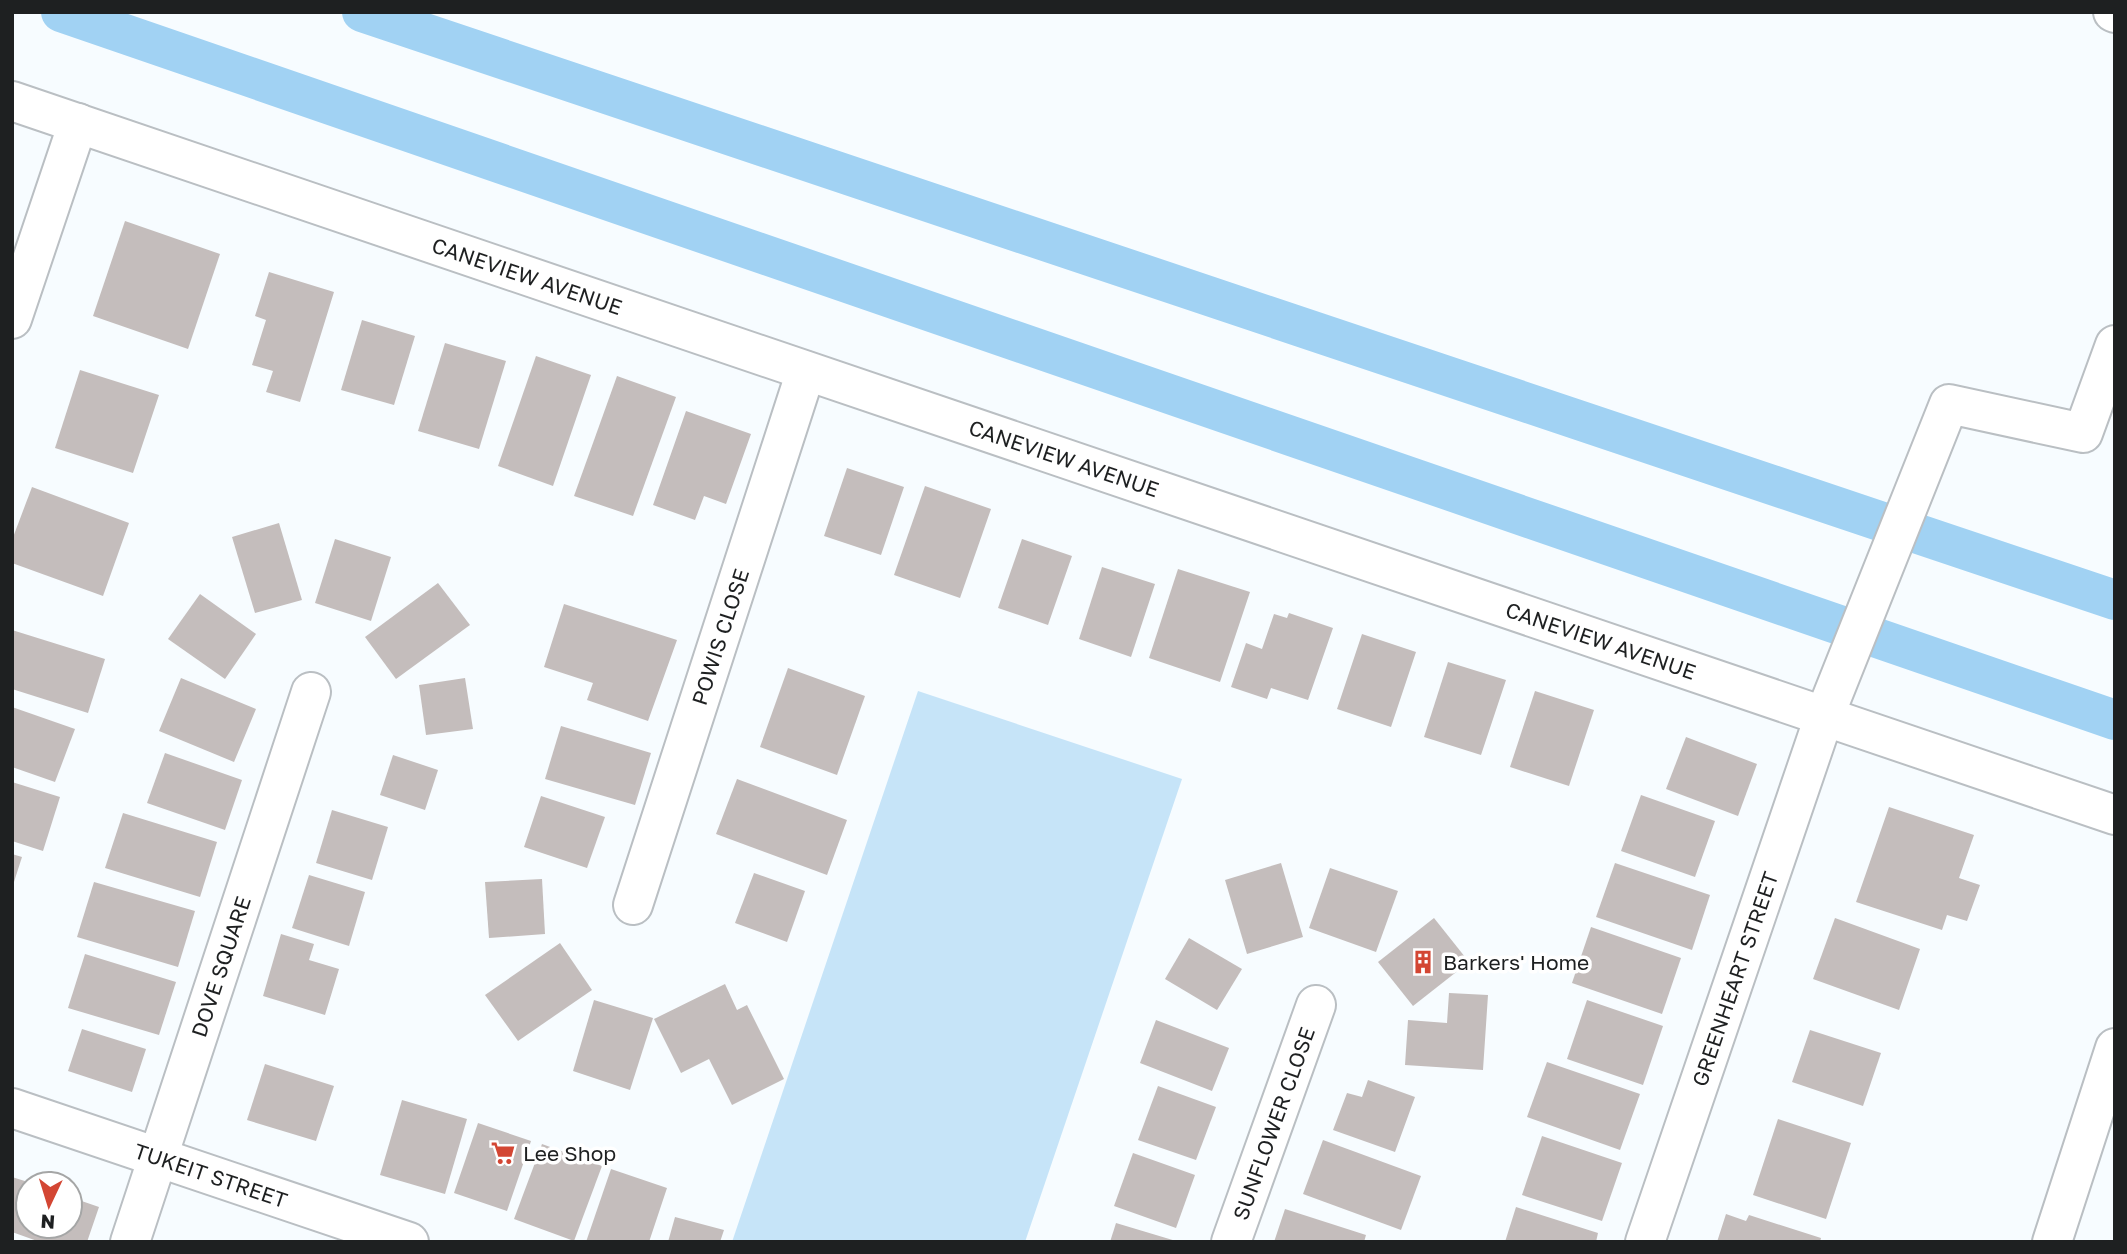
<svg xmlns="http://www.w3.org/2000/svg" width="2127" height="1254" font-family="'Golos Text',sans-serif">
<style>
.green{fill:#c6e4f8}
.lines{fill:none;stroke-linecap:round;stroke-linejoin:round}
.canal{stroke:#a1d2f3;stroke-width:40}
.building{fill:#c4bdbc}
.minor-casing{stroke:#babfc3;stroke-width:42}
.major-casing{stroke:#babfc3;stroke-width:42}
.minor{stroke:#fff;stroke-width:38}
.major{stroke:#fff;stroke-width:38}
.labels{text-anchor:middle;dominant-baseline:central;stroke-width:7;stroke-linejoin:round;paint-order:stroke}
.street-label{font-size:21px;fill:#1e2021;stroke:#fff}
.poi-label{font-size:21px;fill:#1e2021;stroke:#fff;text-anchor:start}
</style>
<rect width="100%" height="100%" fill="#f7fcff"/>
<!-- green -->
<polygon class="green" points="918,691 1182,779 1025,1242 732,1242"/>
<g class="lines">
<!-- canal -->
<g class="canal">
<polyline points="61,12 2115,720"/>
<polyline points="362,12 2115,600"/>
</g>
</g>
<!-- building -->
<g class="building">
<polygon points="125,221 220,254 188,349 93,316"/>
<polygon points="269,272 334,292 300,402 266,392 273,371 252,365 266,320 255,316"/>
<polygon points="362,320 415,336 394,405 341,390"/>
<polygon points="445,343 506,361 479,449 418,431"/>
<polygon points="536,356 591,375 553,486 498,466"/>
<polygon points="80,370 159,395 133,473 55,448"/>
<polygon points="617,376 676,397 633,516 574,496"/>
<polygon points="686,411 751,434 726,504 704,496 695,520 653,505"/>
<polygon points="847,468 904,487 881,555 824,536"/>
<polygon points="925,486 991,509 960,598 894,575"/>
<polygon points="32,487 129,523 103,596 12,563 12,540"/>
<polygon points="279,523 302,600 255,613 232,537"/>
<polygon points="335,539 391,557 371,621 315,603"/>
<polygon points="1022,539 1072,556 1048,625 998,608"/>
<polygon points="1102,567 1155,584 1131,657 1079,639"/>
<polygon points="1178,569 1250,592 1220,682 1149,658"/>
<polygon points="438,583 470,625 396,679 365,637"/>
<polygon points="200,594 256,634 225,679 168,639"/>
<polygon points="564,604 677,640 648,721 587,700 593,683 544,667"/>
<polygon points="1289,613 1333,628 1308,700 1271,688 1267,699 1231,687 1246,643 1262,649 1274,614 1287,618"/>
<polygon points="12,630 105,659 88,713 12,689"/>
<polygon points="1362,634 1416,652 1391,727 1337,709"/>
<polygon points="1448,662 1506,680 1481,755 1424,737"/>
<polygon points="788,668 865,696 837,775 760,747"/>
<polygon points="181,678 256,709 234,762 159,731"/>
<polygon points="465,678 473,729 426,735 419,685"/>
<polygon points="1535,691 1594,710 1569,786 1510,767"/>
<polygon points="12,707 75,729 55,782 12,767"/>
<polygon points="561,726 651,753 635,805 545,779"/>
<polygon points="1686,737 1757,764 1738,816 1666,789"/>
<polygon points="165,753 242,780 225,830 147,803"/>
<polygon points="393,755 438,770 425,810 380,795"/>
<polygon points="737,779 847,820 827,875 716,834"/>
<polygon points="12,782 60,797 43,851 12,841"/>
<polygon points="1641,795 1715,821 1695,877 1621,851"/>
<polygon points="541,796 605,817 587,868 524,847"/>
<polygon points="1889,807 1974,835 1959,878 1980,885 1967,921 1947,915 1942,930 1856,902"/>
<polygon points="332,810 388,827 372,880 316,863"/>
<polygon points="123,813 217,842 200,897 105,868"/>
<polygon points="12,854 22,857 13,885 12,885"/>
<polygon points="1281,863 1303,937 1247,954 1225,880"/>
<polygon points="1615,863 1710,895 1692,950 1596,917"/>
<polygon points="1330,868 1398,891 1376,952 1309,928"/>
<polygon points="754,873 805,891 787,942 735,923"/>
<polygon points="309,875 365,892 349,946 292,928"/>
<polygon points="542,879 545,934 489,938 485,882"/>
<polygon points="94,882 195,911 178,967 77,937"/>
<polygon points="1434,918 1469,962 1413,1006 1378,962"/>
<polygon points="1835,918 1920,949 1899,1010 1813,979"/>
<polygon points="1591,927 1681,958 1662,1014 1572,983"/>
<polygon points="281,934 314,944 309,960 339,969 325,1015 263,996"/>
<polygon points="1189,938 1242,969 1217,1010 1165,979"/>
<polygon points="560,943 592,990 518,1041 485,995"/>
<polygon points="85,954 176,982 159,1035 68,1008"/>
<polygon points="725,984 737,1010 747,1005 784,1079 732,1105 709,1059 681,1073 654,1019"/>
<polygon points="1449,993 1488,995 1483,1070 1405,1065 1408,1020 1447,1023"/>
<polygon points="594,1000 653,1018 630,1090 573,1071"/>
<polygon points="1587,1000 1663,1026 1643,1085 1567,1059"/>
<polygon points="1156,1020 1229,1048 1212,1091 1140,1063"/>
<polygon points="82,1029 146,1049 132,1092 68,1071"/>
<polygon points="1810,1030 1881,1053 1863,1106 1792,1082"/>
<polygon points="1547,1062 1640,1094 1620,1150 1527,1117"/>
<polygon points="265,1064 334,1086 316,1141 247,1120"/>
<polygon points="1368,1080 1415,1097 1395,1152 1333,1130 1347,1093 1362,1097"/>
<polygon points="1158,1086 1216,1107 1196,1160 1138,1140"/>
<polygon points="402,1100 467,1119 445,1194 380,1175"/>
<polygon points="1778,1119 1851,1143 1826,1219 1753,1195"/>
<polygon points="478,1123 531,1141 507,1211 454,1193"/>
<polygon points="1542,1136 1622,1163 1602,1221 1522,1195"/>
<polygon points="1323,1140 1421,1176 1401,1230 1303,1194"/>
<polygon points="542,1144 602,1166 574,1241 514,1219"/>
<polygon points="1133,1153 1195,1175 1176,1228 1114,1206"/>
<polygon points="611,1169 667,1188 649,1242 586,1242"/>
<polygon points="12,1177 28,1182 28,1226 70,1226 70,1197 99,1207 87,1242 40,1242 12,1232"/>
<polygon points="1516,1207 1598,1233 1596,1242 1505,1242"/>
<polygon points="1285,1209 1366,1235 1364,1242 1274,1242"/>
<polygon points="1726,1214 1746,1221 1749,1215 1821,1238 1820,1242 1717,1242"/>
<polygon points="675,1217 724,1230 720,1242 668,1242"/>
<polygon points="1116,1223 1176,1241 1176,1242 1110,1242"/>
</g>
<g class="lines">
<!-- minor casing -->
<g class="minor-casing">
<g id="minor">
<polyline points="2113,12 2115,13"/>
<path id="s1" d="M12,101L2115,815"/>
<polyline points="12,319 78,123"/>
<path id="s2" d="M633,905L806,371"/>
<path id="s3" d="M12,1108L409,1242"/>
<path id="s4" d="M130,1242L311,692"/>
<path id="s5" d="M1231,1242L1316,1005"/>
<path id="s6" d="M1645,1242L1824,717L1949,404L2083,433L2115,345"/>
</g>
</g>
<!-- major casing -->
<g class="major-casing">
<polyline id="major" points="2052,1242 2115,1048"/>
</g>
<!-- minor -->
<use href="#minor" class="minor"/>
<!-- major -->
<use href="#major" class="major"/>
</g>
<!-- icons -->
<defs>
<g id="building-bare" transform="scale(1.89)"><path d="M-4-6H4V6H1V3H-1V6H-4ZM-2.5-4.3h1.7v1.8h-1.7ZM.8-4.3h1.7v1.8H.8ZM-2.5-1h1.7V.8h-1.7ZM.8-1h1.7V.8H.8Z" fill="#d34633" stroke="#fff" stroke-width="2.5" paint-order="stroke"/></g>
<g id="supermarket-bare" transform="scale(1.89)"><path d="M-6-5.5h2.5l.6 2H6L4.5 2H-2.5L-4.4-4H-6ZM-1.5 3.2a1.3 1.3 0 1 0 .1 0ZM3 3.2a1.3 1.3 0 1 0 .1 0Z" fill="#d34633" stroke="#fff" stroke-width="2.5" paint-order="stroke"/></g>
</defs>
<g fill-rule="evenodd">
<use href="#building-bare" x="1423" y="962"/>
<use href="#supermarket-bare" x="503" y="1153"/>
</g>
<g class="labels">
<!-- street labels -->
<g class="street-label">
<text stroke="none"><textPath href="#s1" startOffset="544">CANEVIEW AVENUE</textPath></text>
<text stroke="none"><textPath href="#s1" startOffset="1111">CANEVIEW AVENUE</textPath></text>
<text stroke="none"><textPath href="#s2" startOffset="282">POWIS CLOSE</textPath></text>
<text stroke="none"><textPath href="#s1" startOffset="1678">CANEVIEW AVENUE</textPath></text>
<text stroke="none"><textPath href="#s4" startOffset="290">DOVE SQUARE</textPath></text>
<text stroke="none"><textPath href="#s6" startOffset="278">GREENHEART STREET</textPath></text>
<text stroke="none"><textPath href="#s5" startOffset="126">SUNFLOWER CLOSE</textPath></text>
<text stroke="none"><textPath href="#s3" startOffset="210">TUKEIT STREET</textPath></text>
</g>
<!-- poi labels -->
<g class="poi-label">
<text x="1443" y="962">Barkers' Home</text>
<text x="523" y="1153">Lee Shop</text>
</g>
</g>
<!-- border -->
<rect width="2127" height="1254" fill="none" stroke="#1e2021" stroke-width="28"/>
<!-- north arrow -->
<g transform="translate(49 1205) rotate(184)"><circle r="33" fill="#ffffff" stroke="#a5a6a6" stroke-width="2"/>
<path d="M0-5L12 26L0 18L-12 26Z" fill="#d34633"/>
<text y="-10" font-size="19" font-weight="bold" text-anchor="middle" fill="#1e2021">N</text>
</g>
</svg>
